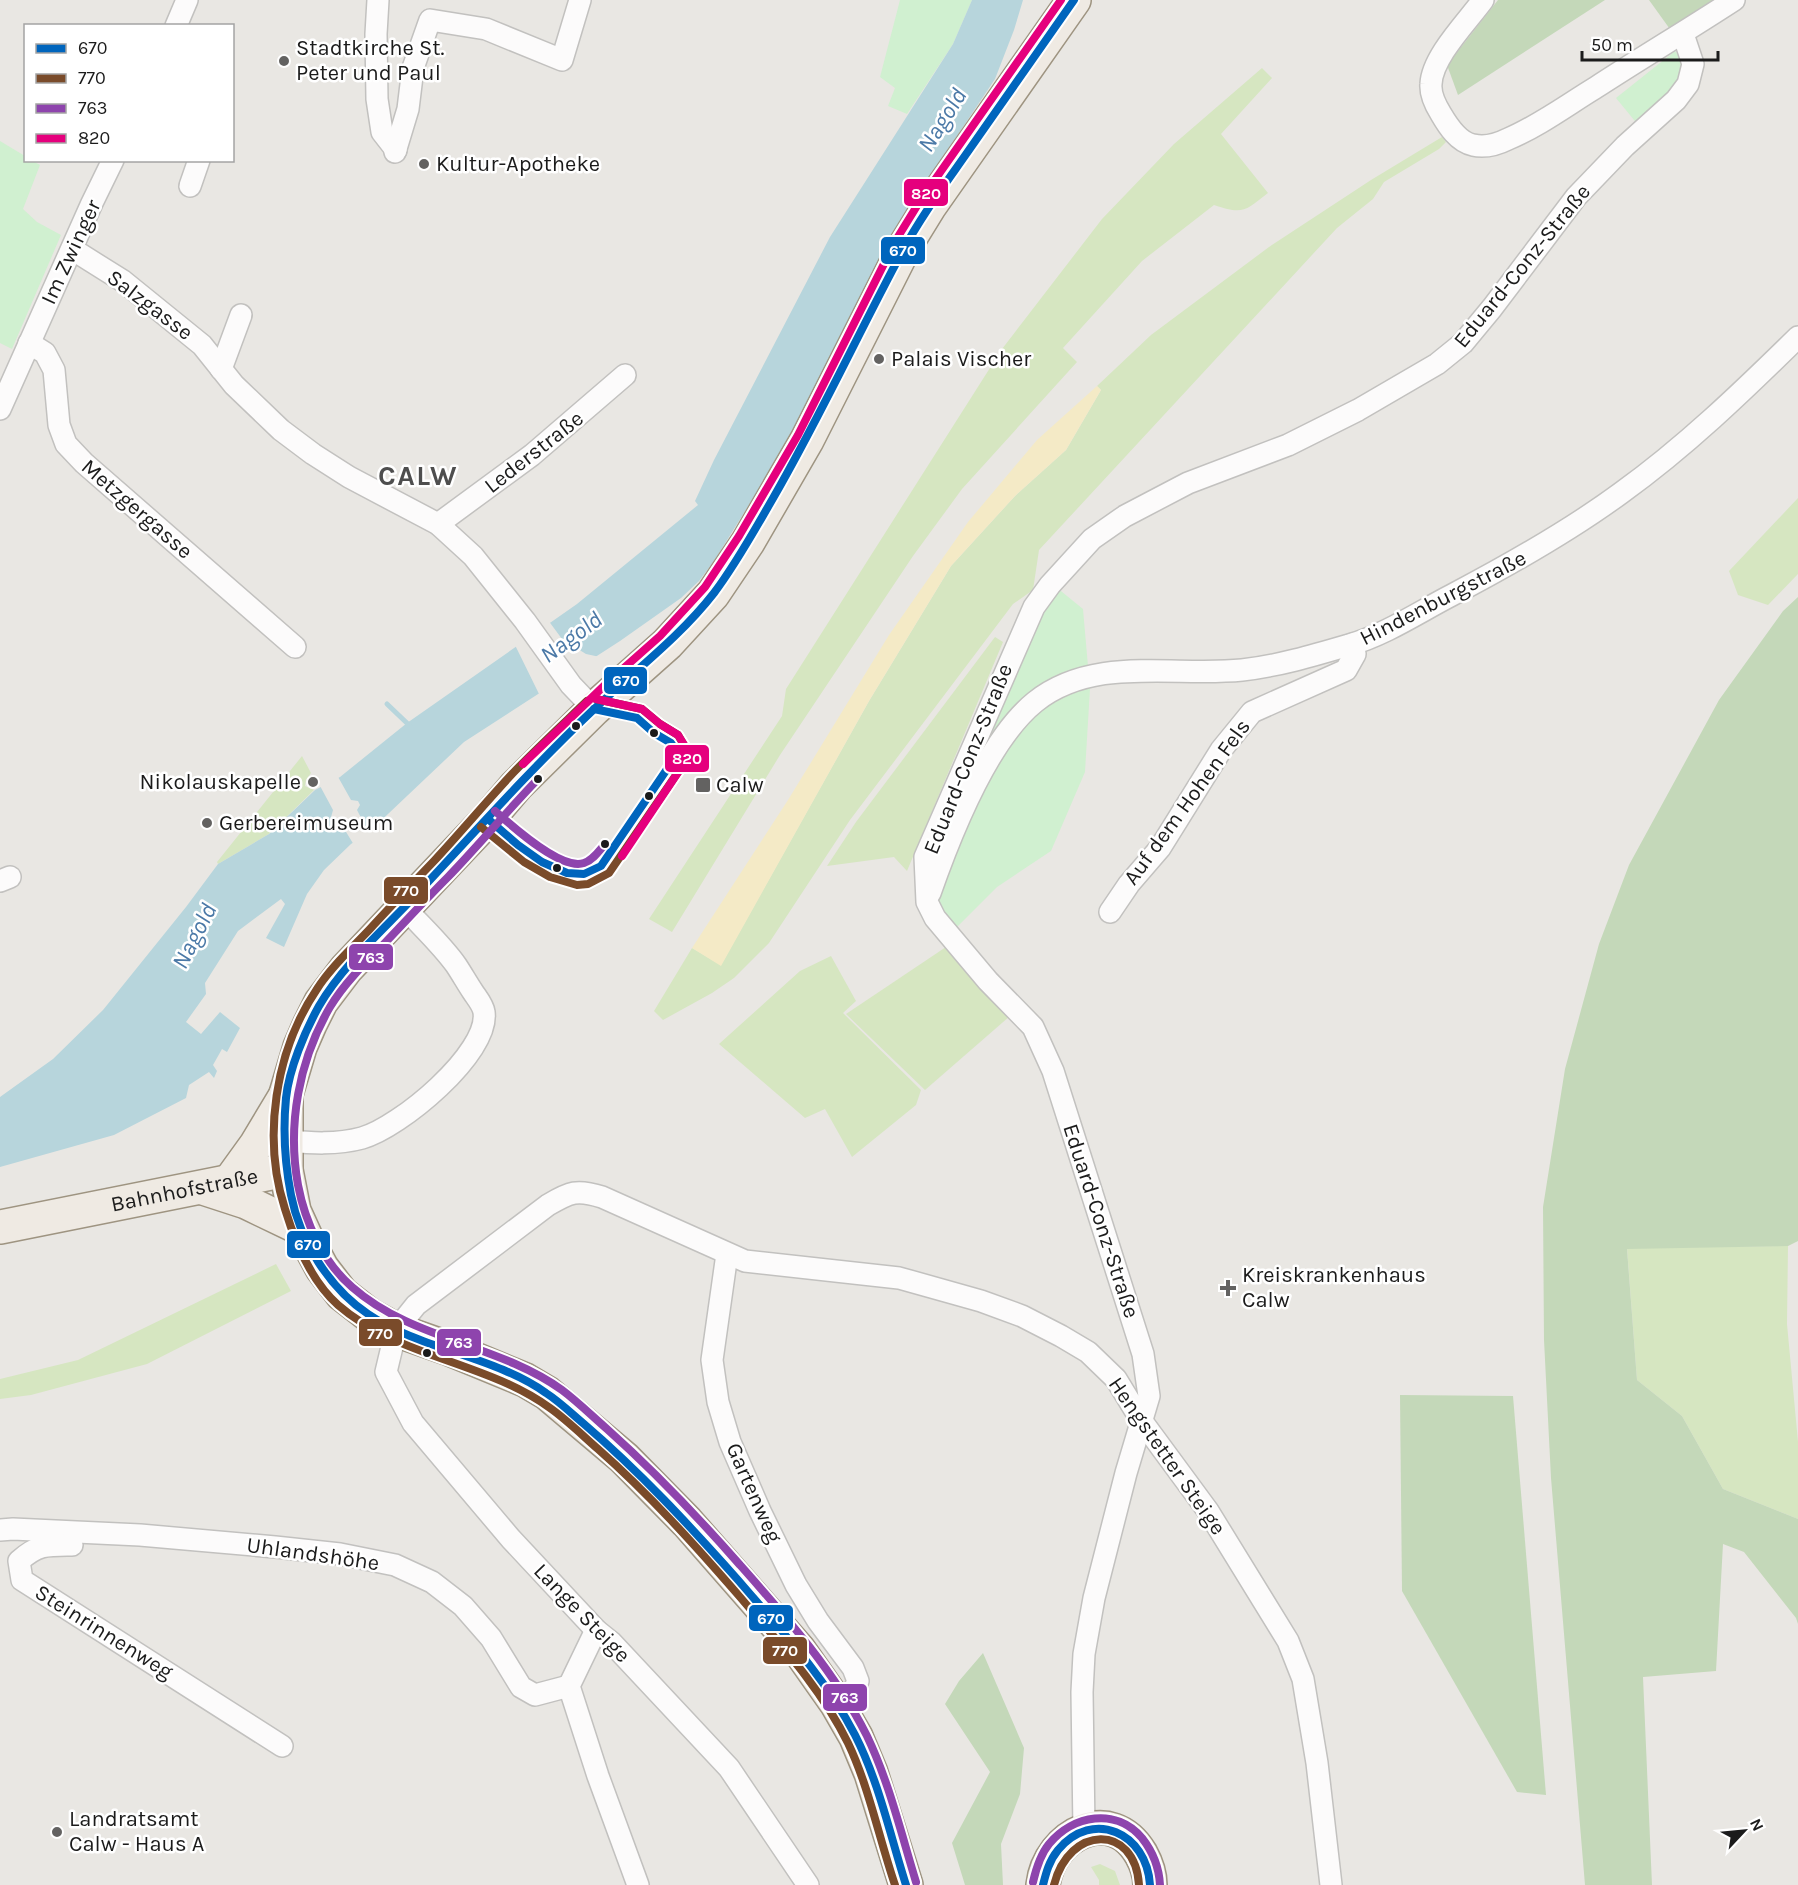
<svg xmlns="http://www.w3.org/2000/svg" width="1798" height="1885" font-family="Karla,sans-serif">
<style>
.grass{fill:#d6e6c1}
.forest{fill:#c4d8b9}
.sand{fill:#f4eac6}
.park{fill:#d0f0d0}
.water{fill:#b7d5dc}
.pier{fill:#e9e7e3}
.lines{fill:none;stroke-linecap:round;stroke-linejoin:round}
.stream{stroke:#b7d5dc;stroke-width:5}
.minor-casing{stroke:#c2c1bf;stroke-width:24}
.primary-casing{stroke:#9e9481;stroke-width:36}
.minor{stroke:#fcfbfb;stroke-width:21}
.primary{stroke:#efeae3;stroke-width:33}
.bus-1-casing{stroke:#fff;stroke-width:12}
.bus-2-casing{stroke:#fff;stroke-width:12}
.bus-3-casing{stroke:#fff;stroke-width:12}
.bus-4-casing{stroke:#fff;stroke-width:12}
.bus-1{stroke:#0065bd;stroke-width:8}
.bus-2{stroke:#7a4b2a;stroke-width:8}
.bus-3{stroke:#8e44ad;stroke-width:8}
.bus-4{stroke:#e5007d;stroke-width:8}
.poi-dot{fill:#636261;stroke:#fff;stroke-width:2}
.bus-dot{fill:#1b1b1b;stroke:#fff;stroke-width:2}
.labels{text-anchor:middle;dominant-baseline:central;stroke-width:5;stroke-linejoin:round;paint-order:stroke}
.poi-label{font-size:22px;fill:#1b1b1b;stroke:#fff;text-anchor:start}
.street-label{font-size:22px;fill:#1b1b1b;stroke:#fff}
.water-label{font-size:24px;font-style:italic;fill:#4b79a7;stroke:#fff}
.district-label{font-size:28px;font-weight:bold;letter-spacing:1.5px;fill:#4e4e4e;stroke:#fff}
.line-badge{stroke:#fff;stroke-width:2}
.badge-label{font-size:16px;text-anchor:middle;font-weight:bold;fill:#fff}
</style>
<rect width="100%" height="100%" fill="#e9e7e3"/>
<!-- grass -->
<g class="grass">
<path d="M1262,68L1272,78L1221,134L1268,193C1245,211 1243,215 1214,205L1142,261L1063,348L1077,362L962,489L913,556L780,755L672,932L649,919L782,716L786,689L1002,349L1102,219L1174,144Z"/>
<polygon points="1442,137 1446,142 1439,149 1384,182 1373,199 1337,228 1039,550 1033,590 1013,604 850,820 769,943 734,978 712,993 663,1020 654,1011 692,948 721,965 869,701 951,566 1015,496 1066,450 1101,390 1097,386 1151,335 1269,247 1371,180"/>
<polygon points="1798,498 1798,574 1768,605 1738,595 1729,571"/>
<polygon points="995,637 1003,642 907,871 894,857 827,866 856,822"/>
<polygon points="302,756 311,773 306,780 305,786 314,790 269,834 218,864 217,862"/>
<polygon points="946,947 1010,1016 925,1090 846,1014"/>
<polygon points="831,956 856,1001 843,1013 921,1090 916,1105 852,1157 825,1109 805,1118 719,1044 800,971"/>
<polygon points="1788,1246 1787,1324 1798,1442 1798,1519 1723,1489 1682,1416 1637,1380 1627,1248"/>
<polygon points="276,1264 291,1291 147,1364 31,1395 0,1399 0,1379 78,1360"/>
<polygon points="1100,1864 1115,1871 1120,1885 1099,1885 1099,1880 1091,1867"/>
</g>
<!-- forest -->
<g class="forest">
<polygon points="1498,0 1605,0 1458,95 1447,65"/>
<polygon points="1649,0 1719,0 1672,32"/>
<polygon points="1798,597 1798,1241 1788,1246 1627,1249 1637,1380 1682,1416 1723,1489 1798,1519 1798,1624 1796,1618 1744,1552 1723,1544 1716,1671 1643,1677 1652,1885 1585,1885 1551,1478 1544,1340 1543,1207 1565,1069 1599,944 1629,865 1719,700 1783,611"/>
<polygon points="1400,1395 1513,1396 1546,1795 1517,1792 1402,1591"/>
<polygon points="983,1653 1024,1748 1020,1794 1001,1844 1003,1885 965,1885 952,1843 990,1772 945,1704 959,1681"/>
</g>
<!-- sand -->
<polygon class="sand" points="1097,386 1101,390 1066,450 1015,496 951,566 869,701 721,966 692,948 788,800 889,635 968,522 1037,440"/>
<!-- park -->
<g class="park">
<polygon points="900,0 972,0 953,44 907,114 888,106 895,88 880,77"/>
<polygon points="1675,51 1684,62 1681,81 1639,126 1616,98"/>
<polygon points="0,141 25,156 26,160 33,161 40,165 23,209 37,222 61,235 12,349 0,343"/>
<polygon points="1056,587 1083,609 1090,689 1085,772 1051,851 997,887 956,928 932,902 980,751 1035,615"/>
</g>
<!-- water -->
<polygon class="water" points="972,0 1023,0 1014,30 995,79 901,220 785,447 714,561 699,581 681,598 620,641 464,742 369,832 351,844 324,870 307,894 284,947 266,938 285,904 281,899 238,931 205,983 206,994 186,1022 201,1034 220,1012 240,1028 227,1052 222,1049 213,1065 217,1071 214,1078 209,1072 189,1085 186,1098 114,1135 0,1167 0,1097 53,1059 103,1010 186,907 218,864 269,834 315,790 340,777 407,723 577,604 698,505 695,501 714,460 830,237 953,44"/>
<!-- pier -->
<g class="pier">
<polygon points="548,620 562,639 586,654 600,657 540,696 514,643"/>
<polygon points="337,775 351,800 358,801 360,805 357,810 370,835 354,845 340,822 330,821 333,810 319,784"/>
</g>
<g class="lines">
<!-- stream -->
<polyline class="stream" points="387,704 410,726"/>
<!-- minor casing -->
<g class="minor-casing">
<g id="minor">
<polyline points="378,0 376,34 377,99 382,132 396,150"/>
<path d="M1483,0C1467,22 1432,57 1431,84C1430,95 1436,106 1441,114C1448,126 1458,142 1473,145C1485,148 1498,144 1508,139C1539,126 1567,105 1595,88C1641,58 1688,30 1734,0"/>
<polyline points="176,26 187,0"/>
<polyline points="395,152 408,109 413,68 430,20 486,29 562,60 580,0"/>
<polyline points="190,186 199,160"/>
<polyline points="72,249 123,281 202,345 234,385 281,430 313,454 349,477 438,524 473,556 525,621 571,685 594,709"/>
<polyline points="29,343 45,353 54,370 59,425 66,444 84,463 295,647"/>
<polyline points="221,369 241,315"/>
<polyline points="0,409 92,203 113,160"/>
<polyline points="438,524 532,455 625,375"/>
<polyline points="0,881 10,877"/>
<path d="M930,893C950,836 988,740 1035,702C1094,655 1174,677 1242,670C1278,666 1315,655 1349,645C1385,635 1419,612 1452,595C1511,564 1568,532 1621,493C1685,447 1742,392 1798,337"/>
<polyline points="1110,912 1129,884 1160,848 1221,750 1252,712 1346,670 1355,654 1353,644"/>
<path d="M285,1141C311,1143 336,1145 362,1138C399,1128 490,1053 484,1012C483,1005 477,998 473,992C467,983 462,974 456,965C441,944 421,926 404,907"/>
<polyline points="727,1254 712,1360 718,1402 730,1442 760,1511 796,1585 818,1621 853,1668 858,1681 853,1692 837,1704"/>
<polyline points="0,1530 13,1529 140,1535 275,1547 340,1554 395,1565 432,1582 463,1606 491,1638 521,1687 535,1695 569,1686"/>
<path d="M72,1545C47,1545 38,1544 19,1561L22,1580L282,1746"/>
<polyline points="596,1630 569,1686 598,1776 638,1885"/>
<polyline points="1084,1830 1082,1692 1084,1654 1094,1598 1126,1473 1149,1396 1143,1354 1053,1071 1033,1027 988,981 935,918 927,902 925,857 1034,607 1050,585 1092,539 1125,516 1188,483 1288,445 1358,410 1437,364 1463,343 1492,308 1576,197 1625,146 1676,100 1688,84 1693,64 1683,34"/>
<path d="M808,1885L729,1768L611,1642L596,1630L511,1539L413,1423L386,1372L396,1330L416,1305L548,1205C570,1192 577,1189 602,1197L745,1261L899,1278L981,1301L1022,1316L1061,1336L1088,1352L1116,1379L1141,1420L1208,1511L1288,1641L1303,1679L1317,1763L1331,1885"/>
</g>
</g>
<!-- primary casing -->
<g class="primary-casing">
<g id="primary">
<polyline points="230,1181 256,1145 286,1095"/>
<polyline points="203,1188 246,1202 300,1228"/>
<path id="s1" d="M0,1227L286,1170"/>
<polyline points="906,1885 871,1773 856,1737 837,1704 799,1650 687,1522 624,1458 547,1393 525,1380 450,1349 396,1330 369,1315 342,1294 322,1268 309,1244 294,1211 286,1170 286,1094 300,1047 310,1024 321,1002 346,969 488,819 516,786 594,709 667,644 713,594 748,542 807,440 905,246 929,207 1074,0"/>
<path d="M1043,1885C1049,1834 1111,1803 1141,1854C1146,1863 1150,1875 1150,1885"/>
</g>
</g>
<!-- minor -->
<use href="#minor" class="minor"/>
<!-- primary -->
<use href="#primary" class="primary"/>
<!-- bus-1 casing -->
<g class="bus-1-casing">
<g id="bus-1">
<polyline points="488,819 518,845 542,862 567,873 584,874 601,866 678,753 671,743 654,733 637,718 594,709"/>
<path d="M906,1885C890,1835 879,1782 855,1735C825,1677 780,1629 738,1580C689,1525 640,1472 584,1424C572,1414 560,1402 546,1393C494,1356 421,1350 368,1314C329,1288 300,1241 291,1195C285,1164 283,1129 286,1098C289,1069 305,1031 319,1006C343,965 382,931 415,896C473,834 530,770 592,711C633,672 679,638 714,593C736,564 754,531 772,500C819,419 858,334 902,252C921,216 946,183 969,150C1004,100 1039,50 1074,0"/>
<path d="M1043,1885C1046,1873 1049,1861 1058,1850C1093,1808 1147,1833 1150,1885"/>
</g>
</g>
<!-- bus-2 casing -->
<g class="bus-2-casing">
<g id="bus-2">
<path d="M587,701C562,725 537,748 513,773C486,802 461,832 434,861C412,884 390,907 369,930C351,949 331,967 317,989C275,1051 262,1138 285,1209C295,1242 311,1281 338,1305C399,1358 485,1361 550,1408C567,1420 582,1435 598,1449C649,1494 695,1545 740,1597C779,1643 821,1688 848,1743C869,1787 879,1838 895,1885"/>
<polyline points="481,827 524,862 550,877 577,885 588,884 609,873 687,759 688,752 678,735 660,724 642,709 596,699"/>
<path d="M1054,1885C1069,1825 1135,1823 1139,1885"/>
</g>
</g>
<!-- bus-3 casing -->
<g class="bus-3-casing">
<g id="bus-3">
<path d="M538,779C507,811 479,845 448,877C426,899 404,923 382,946C363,965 344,984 330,1007C299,1060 287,1125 298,1185C305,1222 323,1262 352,1287C412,1340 498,1344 562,1390C578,1402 592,1416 607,1429C654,1471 698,1517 740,1565C787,1618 835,1672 867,1736C889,1782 901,1833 916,1882"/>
<path d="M495,811C512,826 561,871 584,863C593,860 599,851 605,844"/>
<path d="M1033,1882C1036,1869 1040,1855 1049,1844C1073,1815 1116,1807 1142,1838C1153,1852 1159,1866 1160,1885"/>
</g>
</g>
<!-- bus-4 casing -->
<g class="bus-4-casing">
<g id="bus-4">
<polyline points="596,699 642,709 660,724 678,735 688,751 687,759 622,856"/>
<polyline points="523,764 607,683 660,636 705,587 739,536 798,435 896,240 920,201 1061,0"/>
</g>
</g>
<!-- bus-1 -->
<use href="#bus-1" class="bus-1"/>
<!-- bus-2 -->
<use href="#bus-2" class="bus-2"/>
<!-- bus-3 -->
<use href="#bus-3" class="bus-3"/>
<!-- bus-4 -->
<use href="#bus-4" class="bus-4"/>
</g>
<!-- markers -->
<g class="poi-dot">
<circle cx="284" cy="61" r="6"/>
<circle cx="424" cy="164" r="6"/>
<circle cx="879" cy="359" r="6"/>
<circle cx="313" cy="782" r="6"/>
<rect x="695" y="777" width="16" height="16" rx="3"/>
<circle cx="207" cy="823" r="6"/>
<path d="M1225 1279h6v6h6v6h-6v6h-6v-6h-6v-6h6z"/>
<circle cx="57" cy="1832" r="6"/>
</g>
<g class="bus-dot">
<circle cx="576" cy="726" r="5"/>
<circle cx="654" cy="733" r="5"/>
<circle cx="538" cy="779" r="5"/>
<circle cx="649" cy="796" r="5"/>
<circle cx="605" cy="844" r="5"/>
<circle cx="557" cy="868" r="5"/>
<circle cx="427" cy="1353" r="5"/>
</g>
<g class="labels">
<!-- poi labels -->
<g class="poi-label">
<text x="296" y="48">Stadtkirche St.<tspan x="296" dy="25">Peter und Paul</tspan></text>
<text x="436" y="164">Kultur-Apotheke</text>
<text x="891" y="359">Palais Vischer</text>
<text x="301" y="782" text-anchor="end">Nikolauskapelle</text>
<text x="716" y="785">Calw</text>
<text x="219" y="823">Gerbereimuseum</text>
<text x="1242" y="1275">Kreiskrankenhaus<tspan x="1242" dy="25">Calw</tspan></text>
<text x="69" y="1819">Landratsamt<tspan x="69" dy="25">Calw - Haus A</tspan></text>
</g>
<!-- street labels -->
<g class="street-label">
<text transform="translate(71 252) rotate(-65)">Im Zwinger</text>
<text transform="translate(1522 266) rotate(-51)">Eduard-Conz-Straße</text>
<text transform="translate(150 305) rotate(37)">Salzgasse</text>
<text transform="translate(534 452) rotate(-38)">Lederstraße</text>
<text transform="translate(137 509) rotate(41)">Metzgergasse</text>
<text transform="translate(1443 598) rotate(-27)">Hindenburgstraße</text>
<text transform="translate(968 759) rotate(-68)">Eduard-Conz-Straße</text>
<text transform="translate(1187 802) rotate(-54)">Auf dem Hohen Fels</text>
<text stroke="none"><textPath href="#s1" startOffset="188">Bahnhofstraße</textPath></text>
<text transform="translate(1101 1221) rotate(72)">Eduard-Conz-Straße</text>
<text transform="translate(1167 1456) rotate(55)">Hengstetter Steige</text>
<text transform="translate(754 1493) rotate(66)">Gartenweg</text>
<text transform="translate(313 1554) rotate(8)">Uhlandshöhe</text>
<text transform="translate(582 1613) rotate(46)">Lange Steige</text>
<text transform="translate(104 1632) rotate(32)">Steinrinnenweg</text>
</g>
<!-- water labels -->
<g class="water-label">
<text transform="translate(942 120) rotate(-58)">Nagold</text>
<text transform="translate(571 637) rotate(-36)">Nagold</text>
<text transform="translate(194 936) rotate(-63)">Nagold</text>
</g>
<!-- district labels -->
<g class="district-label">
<text x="418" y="475">CALW</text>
</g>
</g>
<g class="line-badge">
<rect x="903" y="178" width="46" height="29" rx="6" fill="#e5007d"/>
<rect x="880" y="236" width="46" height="29" rx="6" fill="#0065bd"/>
<rect x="603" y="666" width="45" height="29" rx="6" fill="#0065bd"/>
<rect x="664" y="744" width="46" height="29" rx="6" fill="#e5007d"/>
<rect x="383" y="876" width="46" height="29" rx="6" fill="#7a4b2a"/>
<rect x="348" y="943" width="46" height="28" rx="6" fill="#8e44ad"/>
<rect x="286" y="1230" width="45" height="29" rx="6" fill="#0065bd"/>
<rect x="358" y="1318" width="45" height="29" rx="6" fill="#7a4b2a"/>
<rect x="436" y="1328" width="46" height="29" rx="6" fill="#8e44ad"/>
<rect x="748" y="1604" width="46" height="28" rx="6" fill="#0065bd"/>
<rect x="762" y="1636" width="46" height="29" rx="6" fill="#7a4b2a"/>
<rect x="822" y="1683" width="46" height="29" rx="6" fill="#8e44ad"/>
</g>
<g class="badge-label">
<text x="926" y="199">820</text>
<text x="903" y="256">670</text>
<text x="626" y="686">670</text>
<text x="687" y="764">820</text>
<text x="406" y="896">770</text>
<text x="371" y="963">763</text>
<text x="308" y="1250">670</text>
<text x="380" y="1339">770</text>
<text x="459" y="1348">763</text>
<text x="771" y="1624">670</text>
<text x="785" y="1656">770</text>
<text x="845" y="1703">763</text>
</g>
<!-- legend -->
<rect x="24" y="24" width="210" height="138" fill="#ffffff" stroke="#a4a4a4" stroke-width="1.5"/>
<rect x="36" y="44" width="30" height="9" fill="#0065bd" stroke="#a4a4a4" stroke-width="1.5"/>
<text x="78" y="54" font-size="18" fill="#1b1b1b">670</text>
<rect x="36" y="74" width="30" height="9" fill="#7a4b2a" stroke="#a4a4a4" stroke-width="1.5"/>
<text x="78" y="84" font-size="18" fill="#1b1b1b">770</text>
<rect x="36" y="104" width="30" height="9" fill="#8e44ad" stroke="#a4a4a4" stroke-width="1.5"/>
<text x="78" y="114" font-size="18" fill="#1b1b1b">763</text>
<rect x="36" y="134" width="30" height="9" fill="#e5007d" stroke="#a4a4a4" stroke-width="1.5"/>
<text x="78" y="144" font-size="18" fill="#1b1b1b">820</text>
<!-- north arrow -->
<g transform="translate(1744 1831) rotate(64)" stroke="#ffffff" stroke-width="4.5" paint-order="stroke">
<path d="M0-4.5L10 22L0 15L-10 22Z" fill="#1b1b1b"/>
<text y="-9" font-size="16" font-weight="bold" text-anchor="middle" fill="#1b1b1b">N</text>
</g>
<!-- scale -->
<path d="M1582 51v9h136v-9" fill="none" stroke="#1b1b1b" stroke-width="3"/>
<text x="1591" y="51" font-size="18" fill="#1b1b1b" stroke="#ffffff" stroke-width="4.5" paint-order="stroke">50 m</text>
</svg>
